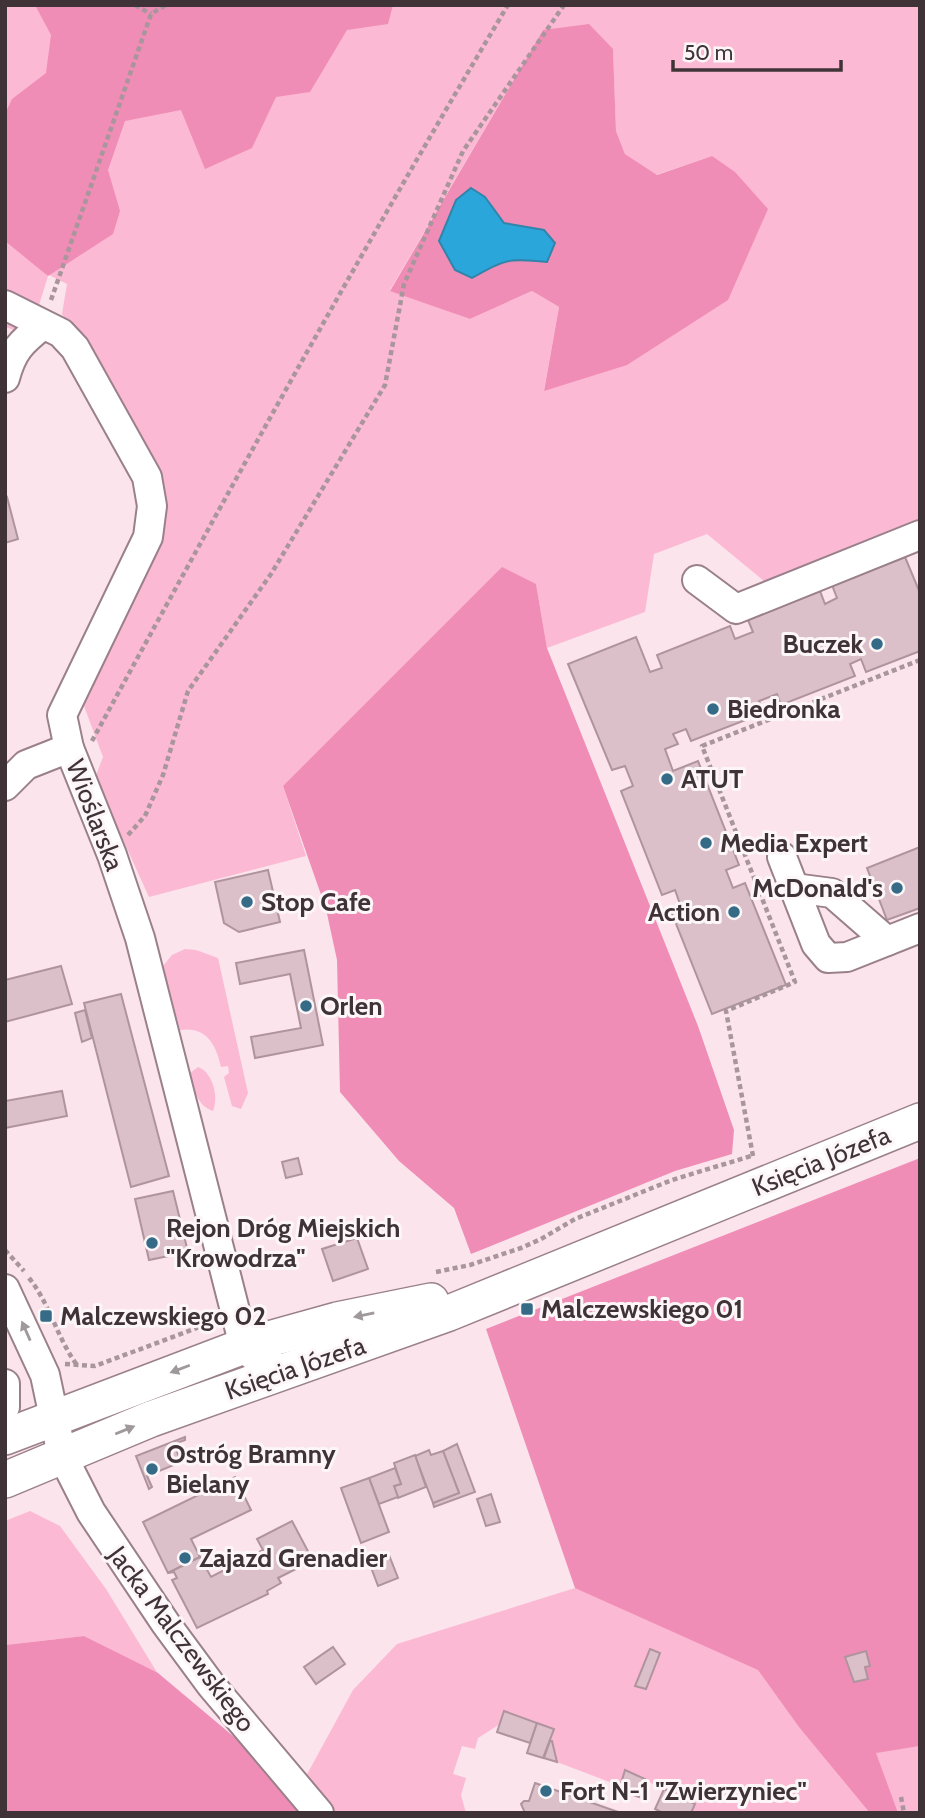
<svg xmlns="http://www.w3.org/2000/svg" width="925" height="1818" font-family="Cabin,sans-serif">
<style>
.green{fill:#fcb9d3;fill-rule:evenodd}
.forest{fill:#f08db6;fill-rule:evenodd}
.water{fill:#2ba6db;stroke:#3184aa;stroke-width:2}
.building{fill:#dbbfc9;stroke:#af949e;stroke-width:2}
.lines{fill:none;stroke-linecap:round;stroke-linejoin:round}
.minor-casing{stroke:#9a808a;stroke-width:32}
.major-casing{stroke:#9a808a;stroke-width:38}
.path{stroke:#a8969c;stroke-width:4.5;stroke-dasharray:5 3.5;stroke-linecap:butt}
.minor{stroke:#fff;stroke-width:28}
.major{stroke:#fff;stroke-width:35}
.oneway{fill:#9f999b}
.poi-dot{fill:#356b87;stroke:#fcf6f8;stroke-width:2.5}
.labels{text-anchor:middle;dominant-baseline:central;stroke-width:6;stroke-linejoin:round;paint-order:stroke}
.poi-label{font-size:26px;font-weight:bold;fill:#3f3337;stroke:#fcf6f8;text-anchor:start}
.street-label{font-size:26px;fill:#3f3337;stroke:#fcf6f8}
</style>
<rect width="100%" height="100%" fill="#fbe4ec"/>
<!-- green -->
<g class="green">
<path d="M5,5H920V518L764,581L707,534L654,554L645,612L547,648L536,584L283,786L306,856L149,897L95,778L103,757L84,706L155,545L164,518L165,494L154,464L81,341L62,314L67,284L45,273L48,276L34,321L14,330L5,327ZM543,30L613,50L616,131L625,154L656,175L712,156L544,390L559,307L532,291L470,319L390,290Z"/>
<path d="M185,949L196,950L218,958L248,1093L241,1109L232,1106L224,1077L229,1073L228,1066L221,1067C216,1044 206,1026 180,1030L163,966L172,955Z"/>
<path d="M198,1067C213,1072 219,1098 213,1111C196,1105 194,1088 190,1073Z"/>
<polygon points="30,1511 60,1526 106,1589 158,1674 84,1636 5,1645 5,1521"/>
<polygon points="575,1588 765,1633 876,1752 920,1746 920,1813 691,1813 695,1804 626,1771 620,1786 557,1762 550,1741 553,1729 504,1711 500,1724 478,1738 475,1749 462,1746 453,1774 466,1778 461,1795 466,1813 332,1813 305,1778 353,1690 397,1644"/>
</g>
<!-- forest -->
<g class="forest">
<polygon points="35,5 393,5 388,24 347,30 310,92 276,97 252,148 205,169 181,110 125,121 108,170 120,211 113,234 48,276 5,241 5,114 12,99 46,73 51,35"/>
<path d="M589,24L613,49L616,131L625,154L657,175L712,156L735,172L768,209L728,300L627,365L544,391L559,307L532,291L470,319L390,291L543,30ZM486,197L504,223L514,258L499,263L472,278Z"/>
<polygon points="502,567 536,584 547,648 698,1026 734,1130 732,1154 675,1171 471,1254 454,1208 399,1161 340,1092 337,960 326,909 283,786"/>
<polygon points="920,1158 920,1746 876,1753 898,1813 870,1813 799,1727 758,1670 575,1588 486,1329"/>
<polygon points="84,1636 158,1673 239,1741 301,1813 5,1813 5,1645"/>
</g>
<!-- water -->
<path class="water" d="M471,188L485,197L504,223L544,230L555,243L547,262C508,258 506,259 472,278L455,270L439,241L456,200Z"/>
<!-- building -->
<g class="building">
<polygon points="7,497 18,539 5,543 5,498"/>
<polygon points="905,557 920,593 920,651 866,672 861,659 850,664 855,676 781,705 777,694 759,701 764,713 691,741 686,729 673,734 678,744 665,749 673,771 698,761 739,865 726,870 733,888 745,883 786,985 712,1014 671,911 681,907 675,890 662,895 621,791 633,786 625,766 612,770 568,664 636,637 650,672 662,668 657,655 730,626 735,639 753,632 748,620 820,591 825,604 837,598 832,585"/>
<polygon points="920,847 920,908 887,920 867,868"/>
<polygon points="268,870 280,922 239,932 224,923 215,882"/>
<polygon points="304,950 323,1045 255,1058 251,1037 301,1028 290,974 240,984 236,963"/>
<polygon points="61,966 72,1004 5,1022 5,980"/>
<polygon points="121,994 169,1176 131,1187 84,1003"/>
<polygon points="85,1010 92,1038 82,1042 75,1013"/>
<polygon points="62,1091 67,1116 5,1128 5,1101"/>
<polygon points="298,1158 302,1174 286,1178 282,1162"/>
<polygon points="173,1191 188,1252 149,1260 135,1199"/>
<polygon points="357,1238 368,1269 333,1281 322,1249"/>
<polygon points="185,1437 185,1440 174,1444 181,1462 147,1476 152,1487 149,1489 136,1456"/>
<polygon points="457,1444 475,1492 434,1507 433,1503 459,1493 443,1451"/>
<polygon points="429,1450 431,1455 443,1451 459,1493 433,1503 415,1456"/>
<polygon points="415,1455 426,1487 398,1498 394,1486 401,1484 394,1463"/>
<polygon points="395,1468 401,1484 394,1486 398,1497 379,1504 369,1478"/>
<polygon points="235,1477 251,1510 191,1539 200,1557 168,1573 143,1522"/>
<polygon points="369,1478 389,1532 361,1543 341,1488"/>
<polygon points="491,1494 500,1522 486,1526 477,1499"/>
<polygon points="292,1521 310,1555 293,1563 296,1569 278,1578 281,1583 267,1591 268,1594 197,1628 172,1580 177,1578 174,1572 168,1573 200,1557 211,1577 263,1550 257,1539"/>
<polygon points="389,1555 398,1578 378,1586 369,1562"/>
<polygon points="333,1647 345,1664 316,1684 304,1667"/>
<polygon points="650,1649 660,1653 646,1689 635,1686"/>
<polygon points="866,1651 870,1666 865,1667 868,1679 854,1682 845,1657"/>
<polygon points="504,1711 537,1723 530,1743 497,1732"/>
<polygon points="537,1723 554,1729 543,1758 527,1753"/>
<polygon points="550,1741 552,1741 557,1762 544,1758"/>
<polygon points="625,1770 645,1779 639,1797 619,1790"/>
<polygon points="535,1783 621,1813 525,1813 521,1804 524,1801 529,1801"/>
<polygon points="664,1789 695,1804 691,1813 663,1813 655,1809"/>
</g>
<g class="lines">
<!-- minor casing -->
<g class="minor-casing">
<g id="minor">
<path d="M5,305L61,333L75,348L147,477L152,506L148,537L62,715L69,748L112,855L140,938L244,1346C257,1363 272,1368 293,1370"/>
<path d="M5,378C12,351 21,342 43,325"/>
<polyline points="697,580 736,609 920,535"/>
<polyline points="5,786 26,765 69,748"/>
<polyline points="782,857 816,944 828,958 847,957 920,928"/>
<polyline points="794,888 832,893 887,941"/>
<polyline points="5,1289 45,1375 62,1455 91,1512 166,1624 211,1685 319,1813"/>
<polyline points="5,1384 5,1407"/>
</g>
</g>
<!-- major casing -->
<g class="major-casing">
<g id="major">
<polyline points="5,1437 244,1346 337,1320 431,1301"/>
<polyline points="5,1480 151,1419 449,1313 920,1121"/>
</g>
</g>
<!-- path -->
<g class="path">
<polyline points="135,5 151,14"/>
<polyline points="51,300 151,14 166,5"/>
<path d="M92,741C227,494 363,247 508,5"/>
<polyline points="128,835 145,816 163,775 188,691 271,574 385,385 404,284 463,151 564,5"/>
<polyline points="753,1156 726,1011 795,982 702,746 920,660"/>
<polyline points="5,1250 24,1271"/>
<polyline points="436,1272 470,1265 521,1248 541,1239 575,1219 672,1180 751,1156"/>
<path d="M29,1278C50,1304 57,1338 77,1365"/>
<polyline points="65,1364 95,1366 213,1322"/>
<polyline points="901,1797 904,1813"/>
</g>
<!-- minor -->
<use href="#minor" class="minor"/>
<!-- major -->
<use href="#major" class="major"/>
</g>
<!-- one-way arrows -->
<defs><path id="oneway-solid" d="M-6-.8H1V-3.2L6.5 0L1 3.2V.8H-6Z" transform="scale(1.75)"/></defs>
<g class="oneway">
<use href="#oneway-solid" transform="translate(364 1315) rotate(168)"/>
<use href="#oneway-solid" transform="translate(26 1331) rotate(-114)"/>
<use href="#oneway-solid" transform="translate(180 1369) rotate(159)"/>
<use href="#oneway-solid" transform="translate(125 1430) rotate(-22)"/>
</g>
<!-- markers -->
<g class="poi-dot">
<circle cx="877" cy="644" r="7"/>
<circle cx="713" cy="709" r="7"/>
<circle cx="667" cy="779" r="7"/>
<circle cx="706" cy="843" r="7"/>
<circle cx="897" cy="888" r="7"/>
<circle cx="247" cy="902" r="7"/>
<circle cx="734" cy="912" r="7"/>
<circle cx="306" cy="1006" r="7"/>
<circle cx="152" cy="1243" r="7"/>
<rect x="520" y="1302" width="14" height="14" rx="3.5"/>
<rect x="39" y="1309" width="14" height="14" rx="3.5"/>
<circle cx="152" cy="1469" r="7"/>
<circle cx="185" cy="1558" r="7"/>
<circle cx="546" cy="1791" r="7"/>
</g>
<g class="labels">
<!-- poi labels -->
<g class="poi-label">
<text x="863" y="644" text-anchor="end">Buczek</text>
<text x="727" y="709">Biedronka</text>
<text x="681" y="779">ATUT</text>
<text x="720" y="843">Media Expert</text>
<text x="883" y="888" text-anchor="end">McDonald's</text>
<text x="261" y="902">Stop Cafe</text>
<text x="720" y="912" text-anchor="end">Action</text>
<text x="320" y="1006">Orlen</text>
<text x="166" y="1228">Rejon Dróg Miejskich<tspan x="166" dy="30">"Krowodrza"</tspan></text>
<text x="541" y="1309">Malczewskiego 01</text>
<text x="60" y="1316">Malczewskiego 02</text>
<text x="166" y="1454">Ostróg Bramny<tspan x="166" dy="30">Bielany</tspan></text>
<text x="199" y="1558">Zajazd Grenadier</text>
<text x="560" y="1791">Fort N-1 "Zwierzyniec"</text>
</g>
<!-- street labels -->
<g class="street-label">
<text transform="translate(95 815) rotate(69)">Wioślarska</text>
<text transform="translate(821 1161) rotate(-22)">Księcia Józefa</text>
<text transform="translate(295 1368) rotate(-19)">Księcia Józefa</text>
<text transform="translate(182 1639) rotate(53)">Jacka Malczewskiego</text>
</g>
</g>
<!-- border -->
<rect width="925" height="1818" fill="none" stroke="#3f3337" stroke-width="14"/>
<!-- scale -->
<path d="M673 60v10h168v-10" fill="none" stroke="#3f3337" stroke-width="3.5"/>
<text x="684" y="60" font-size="21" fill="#3f3337" stroke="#fcf6f8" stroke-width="5" paint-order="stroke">50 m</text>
</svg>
